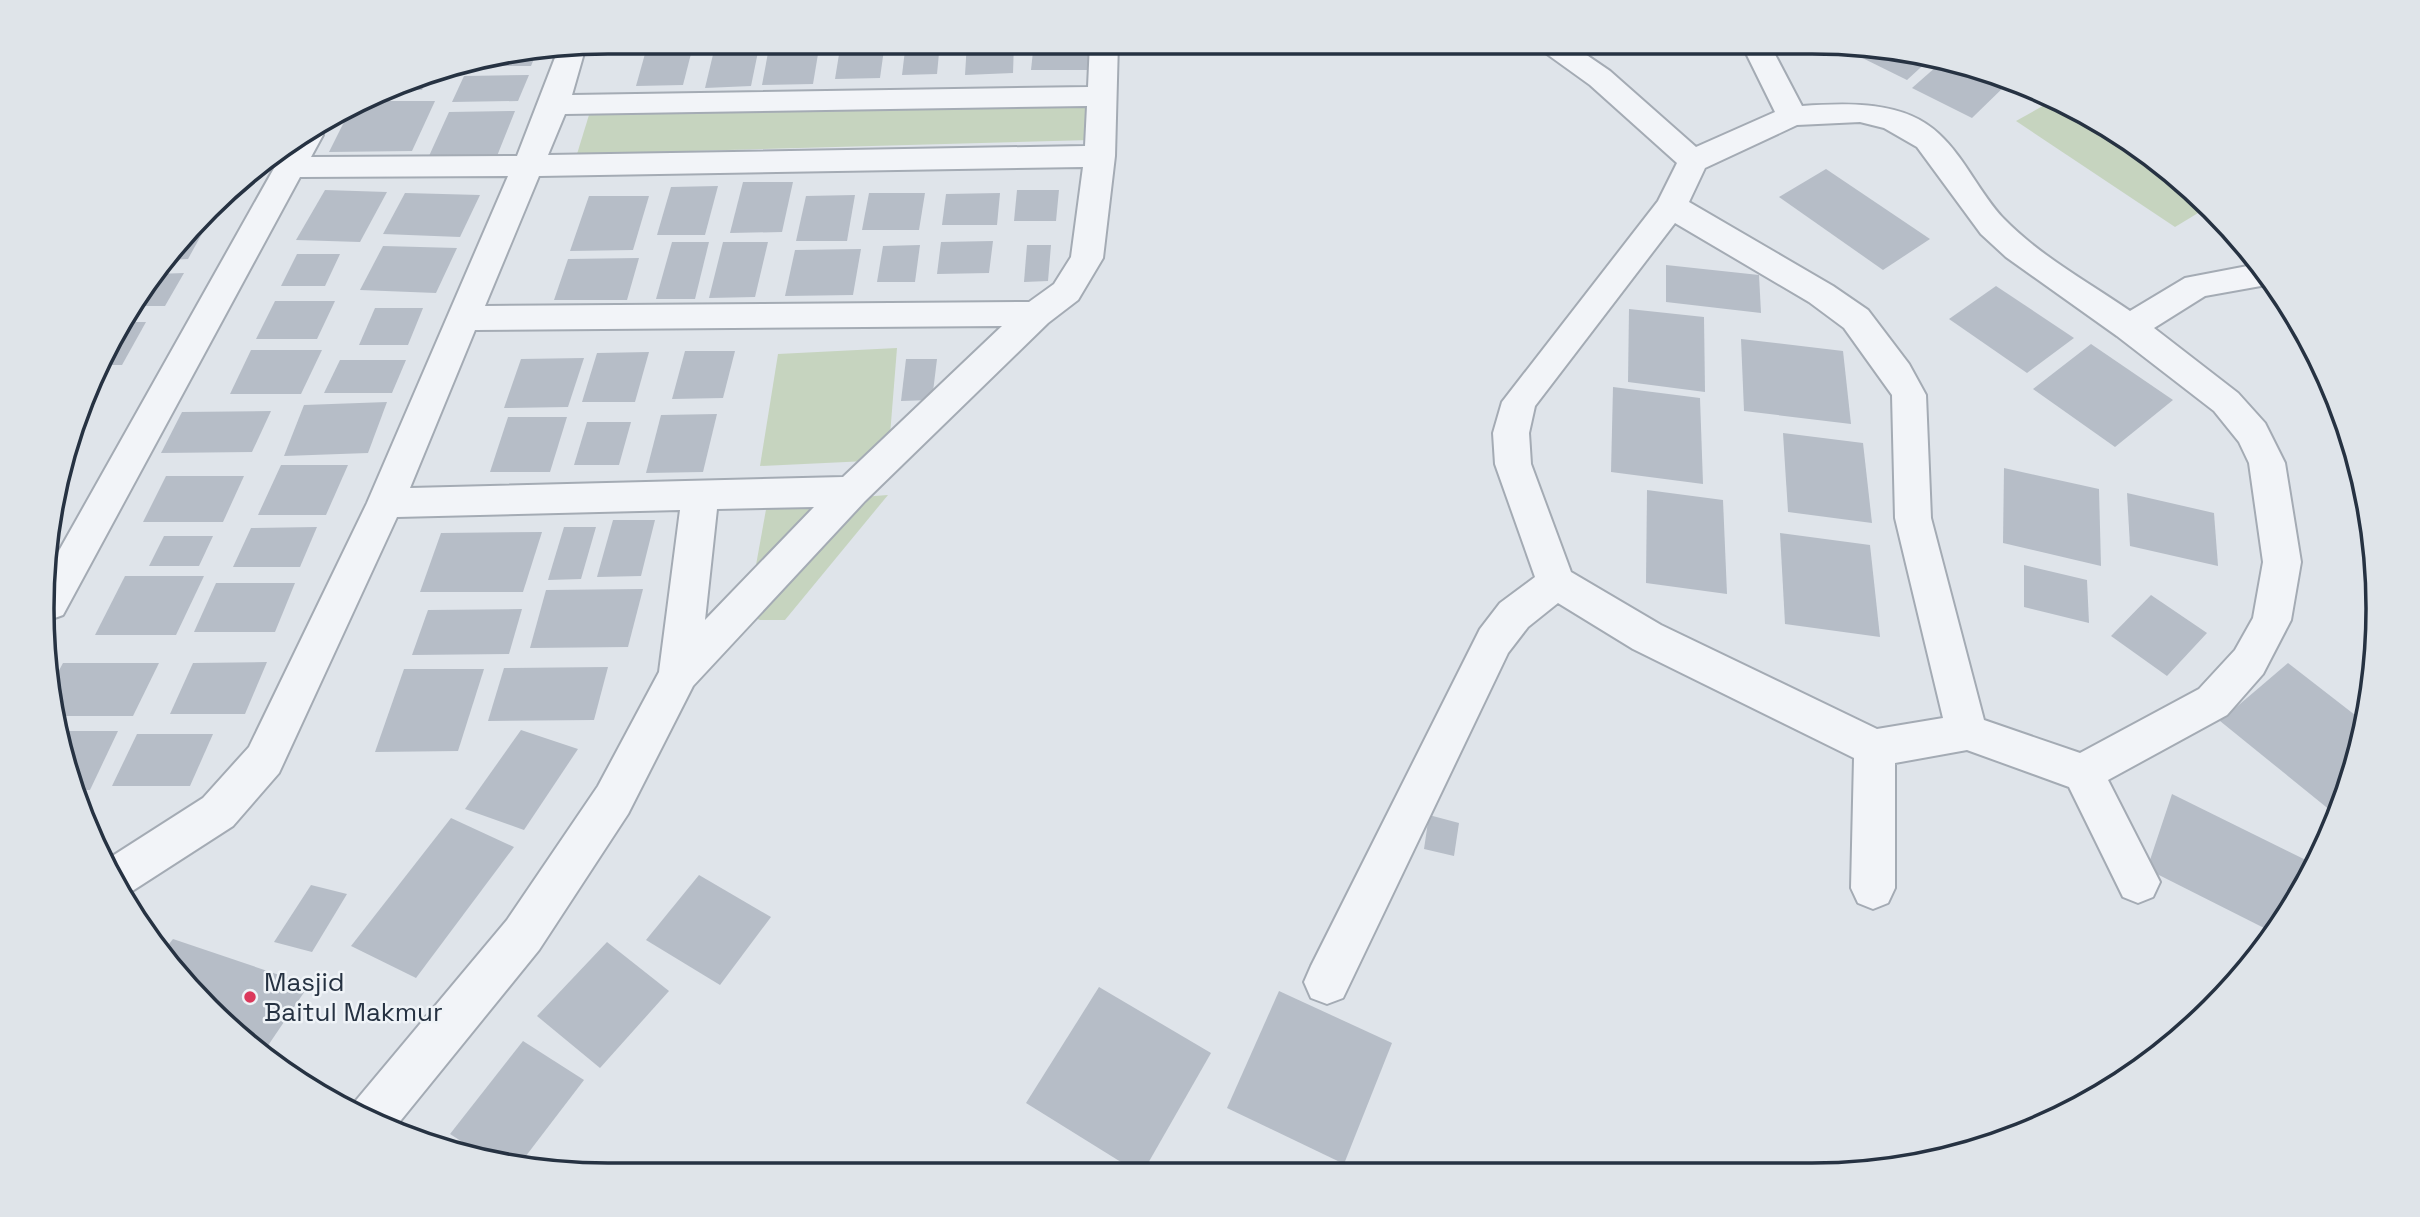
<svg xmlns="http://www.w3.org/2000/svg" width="2420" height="1217" font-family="'Space Grotesk',sans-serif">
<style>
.green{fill:#c6d4bf}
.building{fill:#b6bdc7}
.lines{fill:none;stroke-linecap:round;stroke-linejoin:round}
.street-casing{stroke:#a4abb4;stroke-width:4}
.street{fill:#f2f4f8;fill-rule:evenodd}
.poi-dot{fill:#db385b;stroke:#eff3f7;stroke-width:2.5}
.labels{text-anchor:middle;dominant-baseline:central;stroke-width:5;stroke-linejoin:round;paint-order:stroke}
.poi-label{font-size:26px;fill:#263242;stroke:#eff3f7;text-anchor:start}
.rim{fill:none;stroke:#263242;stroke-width:3.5}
</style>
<rect width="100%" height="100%" fill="#dfe4ea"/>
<!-- green -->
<g class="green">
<polygon points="2057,98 2156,159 2208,207 2175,227 2016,121"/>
<polygon points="1091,102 1091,140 577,154 589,115"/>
<polygon points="897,348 888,460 760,466 778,354"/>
<polygon points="888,495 785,620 760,620 747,615 767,504"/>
</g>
<!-- building -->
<g class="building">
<polygon points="694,42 683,85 636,86 648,43"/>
<polygon points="716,42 760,42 751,86 705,88"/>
<polygon points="770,42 820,42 813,84 762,85"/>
<polygon points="841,42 885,42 880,78 835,79"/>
<polygon points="906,42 940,42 937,74 902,75"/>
<polygon points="967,42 1014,42 1013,73 965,75"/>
<polygon points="1034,42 1090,42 1089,70 1031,70"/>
<polygon points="1832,43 1848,43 1932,57 1907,80"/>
<polygon points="536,54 531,66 481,66 482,63"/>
<polygon points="1945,59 1958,61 2010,81 1972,118 1912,88"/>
<polygon points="431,71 422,90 392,90 426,72"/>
<polygon points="529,75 518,101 452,102 464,76"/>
<polygon points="372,101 435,101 412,151 329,152 348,114"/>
<polygon points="515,111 497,156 429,156 449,112"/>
<polygon points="1826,169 1930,239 1883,270 1779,197"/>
<polygon points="743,182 793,182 782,232 730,233"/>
<polygon points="718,186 705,235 657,235 671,187"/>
<polygon points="325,190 387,192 360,242 296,240"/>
<polygon points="1017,190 1059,190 1056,221 1014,221"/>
<polygon points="405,193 480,195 460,237 383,234"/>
<polygon points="869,193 925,193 919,230 862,230"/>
<polygon points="1000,193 997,225 942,225 946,194"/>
<polygon points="855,195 847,241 796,241 806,196"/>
<polygon points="589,196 649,196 633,250 570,251"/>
<polygon points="214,212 188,259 170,260"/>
<polygon points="993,241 989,273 937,274 941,242"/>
<polygon points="672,242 709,242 695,299 656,299"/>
<polygon points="723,242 768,242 755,297 709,298"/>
<polygon points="920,245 915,282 877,282 883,246"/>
<polygon points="1027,245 1051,245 1048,281 1024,282"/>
<polygon points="383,246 457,248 436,293 360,290"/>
<polygon points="861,249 853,295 785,296 795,250"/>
<polygon points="297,254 340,254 325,286 281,286"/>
<polygon points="639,258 627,300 554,300 568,259"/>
<polygon points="1666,265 1759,275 1761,313 1666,302"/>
<polygon points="184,273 165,306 131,306 156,274"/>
<polygon points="1996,286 2074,338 2027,373 1949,319"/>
<polygon points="275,301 335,301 317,339 256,339"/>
<polygon points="375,308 423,308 408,345 359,345"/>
<polygon points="1629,309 1704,317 1705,392 1628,382"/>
<polygon points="122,322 146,322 122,365 100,365"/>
<polygon points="1741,339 1843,351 1851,424 1744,411"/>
<polygon points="2302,339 2308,339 2328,382 2326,383"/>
<polygon points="2091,344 2173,400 2115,447 2033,389"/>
<polygon points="251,350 322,350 301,394 230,394"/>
<polygon points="685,351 735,351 723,398 672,399"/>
<polygon points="649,352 635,402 582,402 597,353"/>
<polygon points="584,358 568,407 504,408 521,359"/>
<polygon points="906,359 937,359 932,400 901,401"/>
<polygon points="340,360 406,360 392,393 324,393"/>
<polygon points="1613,387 1700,398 1703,484 1611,472"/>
<polygon points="387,402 368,453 284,456 304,405"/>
<polygon points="271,411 252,452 161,453 182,412"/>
<polygon points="717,414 703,472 646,473 661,415"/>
<polygon points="508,417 567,417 550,472 490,472"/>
<polygon points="587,422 631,422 619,465 574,465"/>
<polygon points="1783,433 1863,443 1872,523 1788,512"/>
<polygon points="72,436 82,436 62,472 61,471"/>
<polygon points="281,465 348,465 326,515 258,515"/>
<polygon points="2004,468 2099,489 2101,566 2003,543"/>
<polygon points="166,476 244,476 223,522 143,522"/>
<polygon points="1647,490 1723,500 1727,594 1646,583"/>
<polygon points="2127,493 2214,513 2218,566 2130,546"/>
<polygon points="613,520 655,520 641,576 597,577"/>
<polygon points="317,527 300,567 233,567 251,528"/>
<polygon points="564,527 596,527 581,579 548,580"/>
<polygon points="542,532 523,592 420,592 441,533"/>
<polygon points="1780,533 1870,545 1880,637 1785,624"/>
<polygon points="164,536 213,536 199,566 149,566"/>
<polygon points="2024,565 2087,580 2089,623 2024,607"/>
<polygon points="125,576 204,576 176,635 95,635"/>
<polygon points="216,583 295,583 275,632 194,632"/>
<polygon points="643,589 628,647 530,648 546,590"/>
<polygon points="2151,595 2207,633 2167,676 2111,636"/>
<polygon points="522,609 509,654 412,655 428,610"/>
<polygon points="267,662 245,714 170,714 193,663"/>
<polygon points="63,663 159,663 133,716 57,716 49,689"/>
<polygon points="2288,663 2364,722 2359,755 2336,815 2220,721"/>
<polygon points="608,667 594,720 488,721 504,668"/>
<polygon points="404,669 484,669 458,751 375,752"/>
<polygon points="521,730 578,749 524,830 465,809"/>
<polygon points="62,731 118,731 90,790 79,790"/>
<polygon points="137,734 213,734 190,786 112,786"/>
<polygon points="2172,794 2316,865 2274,933 2147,869"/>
<polygon points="1429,815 1459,823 1454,856 1424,849"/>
<polygon points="451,818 514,847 416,978 351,946"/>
<polygon points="699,875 771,917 720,985 646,940"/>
<polygon points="311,885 347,894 312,952 274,942"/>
<polygon points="173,939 309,985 265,1050 208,1009 165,949"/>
<polygon points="607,942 669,991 600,1068 537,1016"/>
<polygon points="1099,987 1211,1053 1143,1172 1137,1172 1026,1103"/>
<polygon points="1279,991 1392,1043 1344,1164 1227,1108"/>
<polygon points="523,1041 584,1080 519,1165 492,1161 450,1134"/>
<polygon points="413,1129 441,1147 441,1148 408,1136"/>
</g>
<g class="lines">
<!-- street casing -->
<g class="street-casing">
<g id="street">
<path d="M1090,42H1118L1115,156L1103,258L1078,300L1048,323L865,501L693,686L628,814L539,950L393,1130L350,1111L353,1104L507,920L598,786L659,672L680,510L397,517L279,773L233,826L126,895L103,862L203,798L249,747L367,503L508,176L300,177L63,615L49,620L51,565L286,147L319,129L323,135L311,157L517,156L558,50L586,46L572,95L1088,87ZM1087,106L1085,146L548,155L565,114ZM1083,167L1071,257L1054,284L1029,302L485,306L539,176ZM1002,326L843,477L410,488L475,330ZM814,507L705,620L717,509Z"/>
<path d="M1536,43H1569L1610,71L1696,147L1775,112L1741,43H1769L1802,106C1846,103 1904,100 1939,134C1965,158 1980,194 2004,219C2040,256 2088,282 2130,311L2185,278L2258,264L2272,284L2205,296L2154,328L2238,393L2265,423L2285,463L2301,562L2291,620L2263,674L2227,715L2108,780L2160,882L2153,897L2138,903L2123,897L2069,787L1967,750L1895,763V888L1888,903L1873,909L1858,903L1851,888L1854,758L1633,649L1558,603L1528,627L1508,653L1343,998L1327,1004L1311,998L1304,982L1311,966L1480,629L1500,603L1535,577L1495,464L1493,433L1502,402L1658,201L1677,163L1590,85L1540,49ZM1860,122L1884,128L1917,147L1981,234L2006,257L2117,336L2214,411L2239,442L2249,463L2263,562L2253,618L2235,650L2199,689L2080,753L1984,720L1931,518L1926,395L1909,364L1868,310L1833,286L1689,202L1705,168L1797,125ZM1675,223L1809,302L1844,328L1892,395L1895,518L1943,718L1877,729L1661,625L1571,572L1531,464L1529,433L1535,406Z"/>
</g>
</g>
<!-- street -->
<use href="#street" class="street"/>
</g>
<!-- markers -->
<circle class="poi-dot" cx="250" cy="997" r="7"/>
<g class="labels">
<!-- poi labels -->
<g class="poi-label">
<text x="264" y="982">Masjid<tspan x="264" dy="30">Baitul Makmur</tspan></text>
</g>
</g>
<!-- crop -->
<path d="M0 0H2420V1217H0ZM608 54H1812A554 554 0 0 1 2366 608V609A554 554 0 0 1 1812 1163H608A554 554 0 0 1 54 609V608A554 554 0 0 1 608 54Z" fill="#dfe4e9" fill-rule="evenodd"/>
<path class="rim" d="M608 54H1812A554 554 0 0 1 2366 608V609A554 554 0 0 1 1812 1163H608A554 554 0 0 1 54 609V608A554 554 0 0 1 608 54Z"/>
</svg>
